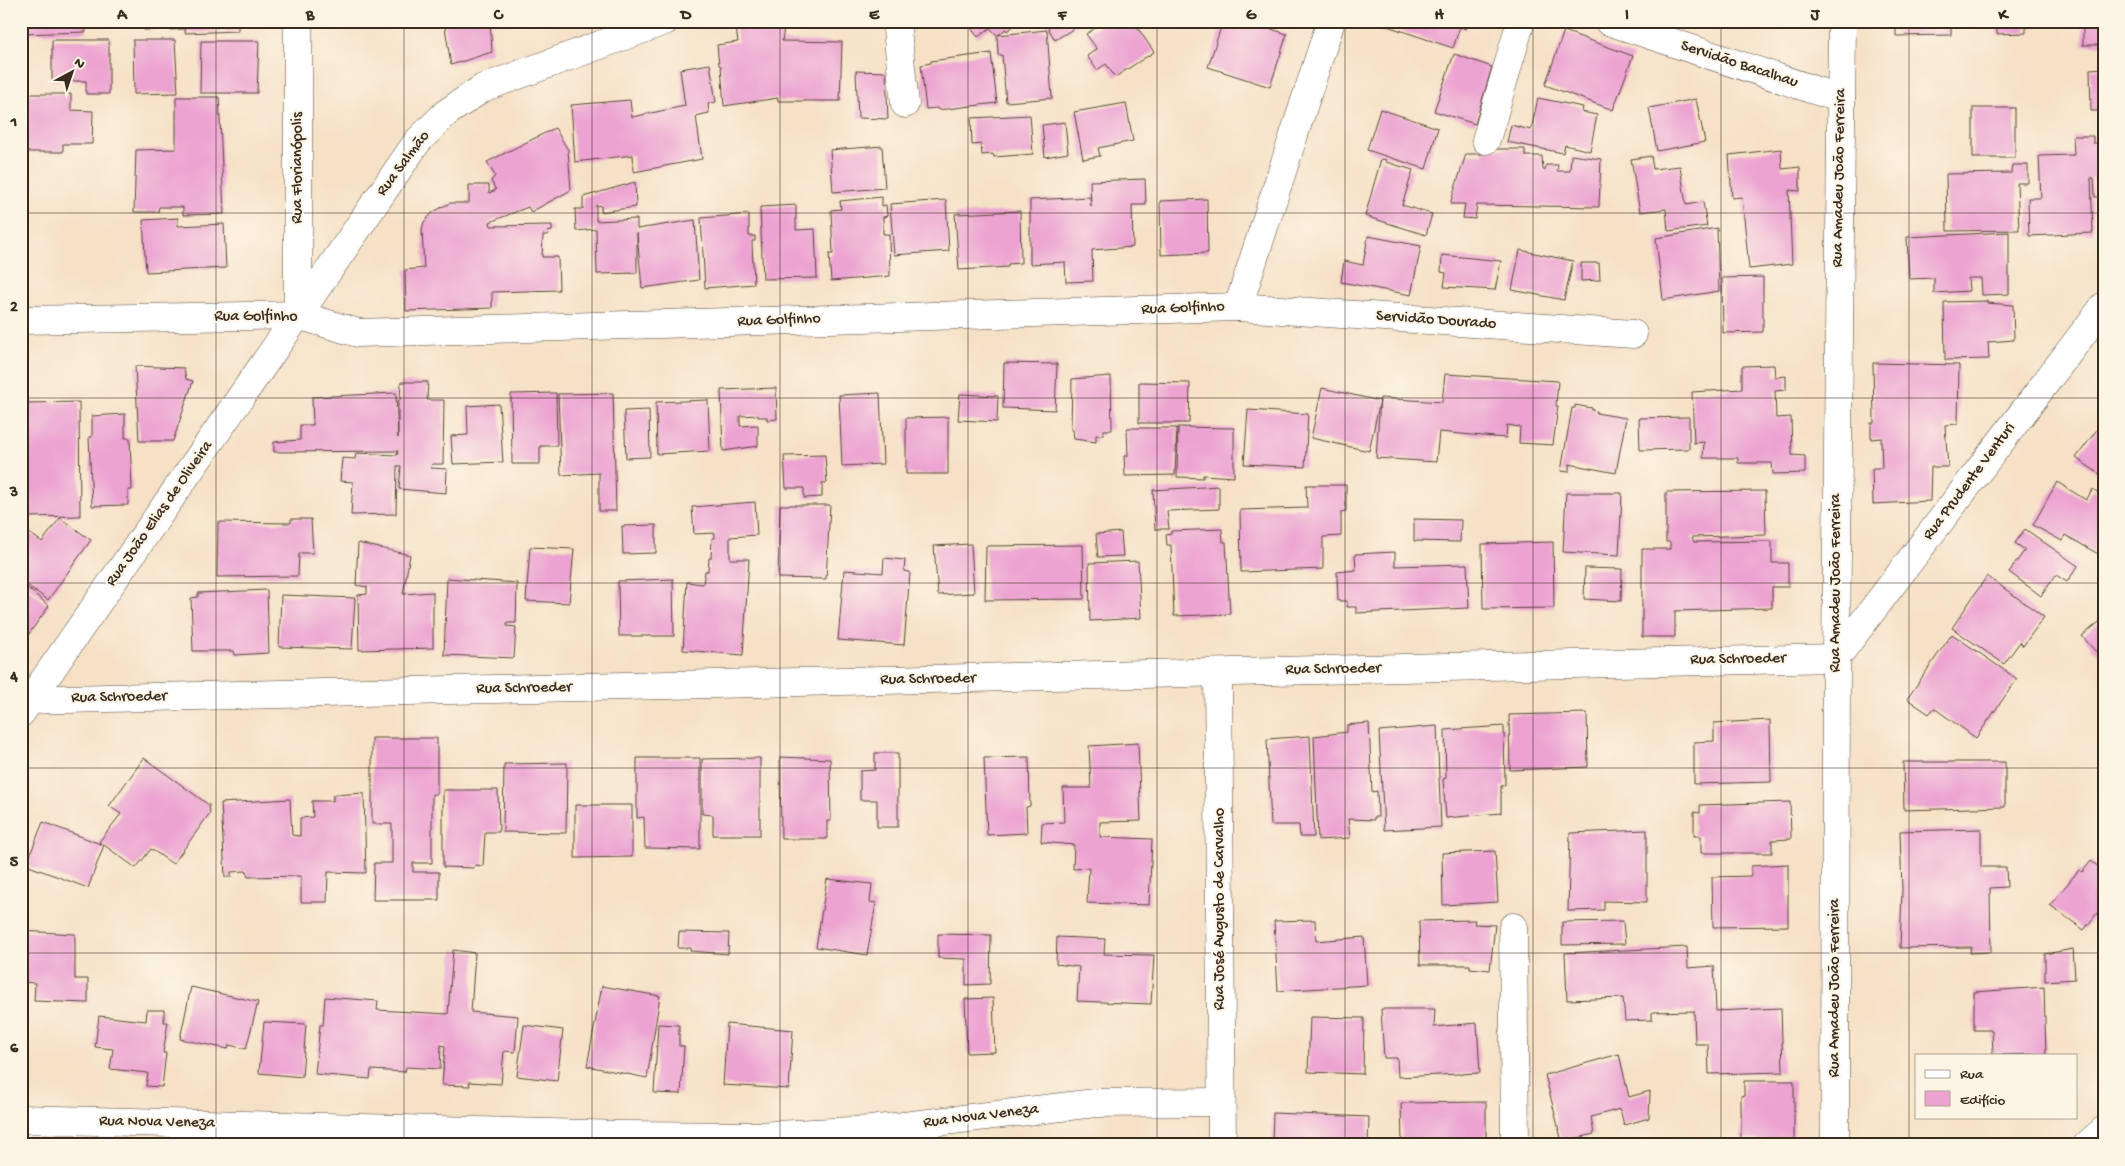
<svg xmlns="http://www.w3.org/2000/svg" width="2125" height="1166" font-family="'Gochi Hand',sans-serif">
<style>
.building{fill:#eca3d1}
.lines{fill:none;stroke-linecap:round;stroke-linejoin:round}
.minor-casing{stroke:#574537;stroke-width:29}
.tertiary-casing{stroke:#574537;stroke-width:29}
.secondary-casing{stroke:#574537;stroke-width:29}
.minor{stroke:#fff;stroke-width:28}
.tertiary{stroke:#fff;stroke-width:28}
.secondary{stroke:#fff;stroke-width:28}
.grid{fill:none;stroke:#3b2a1e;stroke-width:1;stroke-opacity:0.55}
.labels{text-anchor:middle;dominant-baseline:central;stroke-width:4;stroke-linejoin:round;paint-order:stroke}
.street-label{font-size:16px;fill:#3b2a1e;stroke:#fcf5e5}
.neatline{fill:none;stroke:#3b2a1e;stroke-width:2}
.grid-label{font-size:16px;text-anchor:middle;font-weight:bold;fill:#3b2a1e}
</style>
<rect width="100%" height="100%" fill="#fcf5e5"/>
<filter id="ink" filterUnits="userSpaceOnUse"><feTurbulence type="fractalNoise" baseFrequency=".02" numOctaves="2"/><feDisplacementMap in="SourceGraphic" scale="10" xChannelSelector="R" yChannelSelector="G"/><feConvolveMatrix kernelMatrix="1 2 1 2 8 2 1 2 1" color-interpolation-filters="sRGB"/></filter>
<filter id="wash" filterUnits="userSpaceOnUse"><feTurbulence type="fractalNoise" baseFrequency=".0096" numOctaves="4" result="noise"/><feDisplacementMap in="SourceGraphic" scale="20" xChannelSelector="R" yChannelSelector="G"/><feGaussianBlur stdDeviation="1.12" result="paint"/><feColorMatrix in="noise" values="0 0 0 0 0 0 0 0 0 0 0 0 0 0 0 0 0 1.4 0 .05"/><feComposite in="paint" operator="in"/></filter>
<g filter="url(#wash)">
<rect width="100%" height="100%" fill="#f5e1c6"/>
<g id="blocks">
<!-- building -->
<g class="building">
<polygon points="21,21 86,21 86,32 21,34"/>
<polygon points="144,21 166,21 166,29 144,30"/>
<polygon points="170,21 238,21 238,31 185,33 185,29 170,30"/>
<polygon points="444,21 490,21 492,52 451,65"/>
<polygon points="785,21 782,41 842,42 840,101 778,101 778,98 724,106 721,66 719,65 717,45 738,42 736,28"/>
<polygon points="965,21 1020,21 1007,31 1006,29 998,35 1047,30 1052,98 1006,102 1002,55 998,55 997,35 990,28 978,37"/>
<polygon points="1044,21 1086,21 1055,40"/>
<polygon points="1106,21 1133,21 1154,52 1115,77 1106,64 1097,70 1087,56 1097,49 1086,34"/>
<polygon points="1223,21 1246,21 1287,34 1270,87 1208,67"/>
<polygon points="1271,21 1287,21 1285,27"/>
<polygon points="1468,21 1466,29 1460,27 1453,48 1375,22"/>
<polygon points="1896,21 1951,21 1951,35 1896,36"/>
<polygon points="1997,21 2026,21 2026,33 1997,34"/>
<rect x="2083" y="21" width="21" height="24"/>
<polygon points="1564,31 1633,56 1613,110 1545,85"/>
<polygon points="52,40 109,40 109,94 86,94 86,81 52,81"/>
<polygon points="133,40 175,40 178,93 134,94"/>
<polygon points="201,41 259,41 257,93 200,93"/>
<polygon points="991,53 997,103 938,110 937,108 926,109 921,65 931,63 931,61"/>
<polygon points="1454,54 1492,67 1475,124 1434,111"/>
<polygon points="710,64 716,102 708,104 709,113 696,116 702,159 634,172 633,155 575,162 571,105 630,100 632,117 685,106 680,69"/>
<polygon points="2104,68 2104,111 2091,111 2090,69"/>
<polygon points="856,71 886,72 888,119 858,118"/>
<polygon points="21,94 71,94 71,110 93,111 92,144 63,144 63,152 21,152"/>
<polygon points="176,97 219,97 224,214 183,215 183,207 159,207 158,212 134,212 136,150 176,149"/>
<polygon points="1538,98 1583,107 1582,112 1597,115 1590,151 1565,145 1563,153 1507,142 1511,125 1531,130"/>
<polygon points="1696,99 1705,142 1657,151 1649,108"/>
<polygon points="1126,103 1133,141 1098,148 1100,156 1083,159 1074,112"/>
<rect x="1973" y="108" width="42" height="50"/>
<polygon points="1380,109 1438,128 1426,169 1367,150"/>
<polygon points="1030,115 1033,154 994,157 993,154 982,155 981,144 972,145 971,118"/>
<polygon points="1065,122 1068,153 1045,157 1042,125"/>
<polygon points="555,128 568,150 571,190 531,212 528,207 490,222 491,226 552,225 552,231 547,232 548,235 543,235 542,257 558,257 559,290 492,292 492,308 406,311 405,270 424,268 422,229 424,222 433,212 450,203 469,203 469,185 489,185 489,193 496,190 491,181 495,176 487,162"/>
<polygon points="2073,136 2093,136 2093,143 2104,143 2104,193 2100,193 2100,197 2095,197 2094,178 2091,178 2093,233 2029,236 2028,198 2041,198 2039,156 2074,155"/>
<polygon points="882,146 885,188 833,192 830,150"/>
<polygon points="1484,149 1525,149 1525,156 1542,156 1543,170 1545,170 1546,165 1558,165 1557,171 1570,171 1571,155 1601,159 1599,207 1477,205 1475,219 1463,218 1465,204 1450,204 1466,154 1483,154"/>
<polygon points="1781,149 1782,169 1800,167 1800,191 1789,190 1792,264 1749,269 1742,197 1732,198 1729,155"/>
<polygon points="1651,156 1653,169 1680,166 1686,205 1703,202 1707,226 1668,231 1666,209 1640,212 1631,159"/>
<polygon points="1381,159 1386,160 1386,162 1413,170 1402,205 1432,214 1426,235 1365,216"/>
<polygon points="2012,165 2028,165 2028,183 2017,183 2019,230 1947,231 1946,174 2011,173"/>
<polygon points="1145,179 1146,205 1132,205 1133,247 1092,250 1093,281 1066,282 1065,262 1030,264 1030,200 1090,197 1091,206 1090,181"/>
<polygon points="635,182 636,207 601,212 601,206 596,205 596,221 637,219 637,229 695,220 699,280 642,288 637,233 637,273 597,274 596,229 576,231 575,209 583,209 583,197"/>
<polygon points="882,197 882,206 886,205 887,216 883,217 883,234 889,234 890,276 831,281 829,254 833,254 831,210 841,209 840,201"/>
<polygon points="1207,199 1208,253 1161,255 1160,201"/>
<polygon points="946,200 949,251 894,255 890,204"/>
<polygon points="796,205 796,230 815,229 817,278 763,279 760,207"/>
<polygon points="1020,211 1021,263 1008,264 1008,267 959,270 955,214"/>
<polygon points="749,214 749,236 755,236 755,241 752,241 752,244 754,284 705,288 701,218"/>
<polygon points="178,218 178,226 224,224 226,268 146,272 143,220"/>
<polygon points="1717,228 1719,291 1663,300 1656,238"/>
<polygon points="2009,232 2009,294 1982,295 1981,278 1968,278 1969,291 1934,293 1934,278 1909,279 1907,237"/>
<polygon points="1368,236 1421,246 1411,295 1341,282 1344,261 1363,265"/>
<polygon points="1520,250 1573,261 1564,300 1512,290"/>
<polygon points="1442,255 1501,261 1495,290 1444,287 1446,273 1441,272"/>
<polygon points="1581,263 1599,263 1600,280 1581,281"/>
<polygon points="1763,277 1763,332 1723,333 1722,278"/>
<polygon points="1987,301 1987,303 2013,305 2014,340 1988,342 1989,359 1945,360 1944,302"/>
<polygon points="1004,363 1057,364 1055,410 1003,408"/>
<polygon points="1873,363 1959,365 1958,424 1945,425 1948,467 1931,467 1930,501 1873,504 1872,468 1882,468 1881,438 1871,439 1871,423 1874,423"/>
<polygon points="1774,365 1775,377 1786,376 1786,390 1775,391 1776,418 1791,417 1792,455 1805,456 1805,473 1773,474 1772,463 1738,463 1738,458 1703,458 1704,442 1694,443 1692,392 1742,389 1742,366"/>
<polygon points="135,366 184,368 186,379 193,381 173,441 139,441"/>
<polygon points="1445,374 1558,381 1556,406 1558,406 1553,445 1519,443 1520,427 1507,425 1506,438 1439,432 1436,462 1376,458 1380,398 1442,402"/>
<polygon points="1111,376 1112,430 1104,430 1103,435 1096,435 1096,442 1074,439 1073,430 1071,430 1072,379"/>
<polygon points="401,382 428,382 427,400 444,400 443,464 432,464 431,468 447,469 446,493 399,489 401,466 397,466 396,514 351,515 353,482 340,481 342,458 355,459 356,453 397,455 398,451 274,452 274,442 300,440 300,425 313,425 312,397 396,393 398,438 398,401 400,400"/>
<polygon points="1139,382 1190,383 1189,423 1139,423"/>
<polygon points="776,388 777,419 767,420 767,417 758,417 758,415 740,416 740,426 758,425 758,446 723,451 721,390"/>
<polygon points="1322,388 1380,401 1369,451 1311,438"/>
<polygon points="556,393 557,446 540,446 540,464 512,464 511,394"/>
<polygon points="613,393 616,511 599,511 599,473 561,475 558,394"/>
<polygon points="880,393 883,464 842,466 839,395"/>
<polygon points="960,394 998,396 997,422 958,420"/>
<polygon points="708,400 710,451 657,454 656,402"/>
<polygon points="79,402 80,516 25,517 25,403"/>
<polygon points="499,404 503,462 453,464 451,436 468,435 467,406"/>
<polygon points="1575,405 1592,408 1592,410 1597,411 1596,413 1626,418 1616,473 1569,464 1569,472 1561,471 1572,408 1575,408"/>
<polygon points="649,410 650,457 626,458 624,411"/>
<polygon points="1248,410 1308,414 1305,467 1244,464"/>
<polygon points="125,414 125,438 130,438 132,490 128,490 128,505 92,506 89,437 92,437 92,416"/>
<polygon points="948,417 948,474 906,474 906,418"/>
<polygon points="1689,417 1689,449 1640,450 1639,418"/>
<polygon points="2104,420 2104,477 2076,458"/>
<polygon points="1178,427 1234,428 1234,477 1203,475 1203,478 1177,477"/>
<polygon points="1127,428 1177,428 1175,475 1125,476 1124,456 1128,456"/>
<polygon points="825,455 827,483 822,483 822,497 804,498 804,488 786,488 784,456"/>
<polygon points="2057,482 2086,500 2093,489 2104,497 2104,549 2100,555 2065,535 2062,541 2033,525"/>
<polygon points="1306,485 1346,485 1346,511 1341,512 1341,536 1323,537 1323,569 1241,572 1240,510 1307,508"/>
<polygon points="1219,486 1219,509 1167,511 1169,529 1155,529 1153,490"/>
<polygon points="1765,491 1766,535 1692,537 1694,542 1772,541 1772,563 1788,563 1788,587 1772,587 1772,608 1675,611 1675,637 1642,637 1642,549 1670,549 1670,542 1666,542 1666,492"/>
<polygon points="1566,493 1622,493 1619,555 1563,552"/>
<polygon points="755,502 757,535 730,537 730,559 749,559 743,655 683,650 687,582 703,584 705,571 708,571 709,558 711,558 712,538 715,538 715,533 694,534 692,507"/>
<polygon points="780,505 830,505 826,579 778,578"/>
<polygon points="60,518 91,540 48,600 21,581 21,527 42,542"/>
<polygon points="291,519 311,519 313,553 299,553 298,576 217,577 218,522 291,523"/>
<polygon points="1414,519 1461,520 1460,542 1414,541"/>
<polygon points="656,525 656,553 623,554 622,526"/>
<polygon points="1222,529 1223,542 1226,542 1230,614 1174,616 1171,545 1167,545 1166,535 1171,534 1171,531"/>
<polygon points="2025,529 2078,566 2067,582 2056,575 2041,596 2009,572 2025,550 2015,543"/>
<polygon points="1121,532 1123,556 1098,557 1096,534"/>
<polygon points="1553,542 1554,608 1483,609 1482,544"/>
<polygon points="358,543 410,555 403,594 433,592 433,648 359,650 358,595 367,594 367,587 356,585"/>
<polygon points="971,544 974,593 938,595 934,546"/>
<polygon points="1083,545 1084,599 985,600 986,546"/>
<polygon points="530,547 574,549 569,603 526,601"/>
<polygon points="1395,552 1395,566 1467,564 1469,608 1356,613 1356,607 1347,607 1347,601 1338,601 1337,572 1356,570 1355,554"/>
<polygon points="884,558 905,560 904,571 910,572 904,645 838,640 844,570 883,573"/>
<polygon points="1138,561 1141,618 1090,621 1089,563"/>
<polygon points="1585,568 1622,569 1621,601 1584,599"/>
<polygon points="1987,576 2044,617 2023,646 2020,642 2004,664 1952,628"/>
<polygon points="447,578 517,583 516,623 507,623 507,626 516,627 514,658 444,655"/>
<polygon points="673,579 674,636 619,636 618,581"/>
<polygon points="24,585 49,606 21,645 21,587"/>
<polygon points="267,590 269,653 235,655 234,651 193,651 191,598 198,597 198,593"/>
<polygon points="281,595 355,598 352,649 279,647"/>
<polygon points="2104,618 2104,661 2082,636"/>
<polygon points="1952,634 2017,679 1976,738 1934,708 1929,714 1907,699"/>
<polygon points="1587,713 1588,767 1510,770 1509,715"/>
<polygon points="1770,720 1771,782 1694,784 1694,742 1714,741 1714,723"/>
<polygon points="1369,723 1372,792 1377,791 1378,817 1374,817 1374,820 1348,819 1350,838 1318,840 1314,736 1347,732 1347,725"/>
<polygon points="1437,726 1441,827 1384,830 1379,731"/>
<polygon points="1504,726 1505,785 1501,786 1501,813 1446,818 1443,779 1446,778 1445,730"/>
<polygon points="1310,736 1314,837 1300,837 1299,825 1271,825 1267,739"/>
<polygon points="372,738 437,738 437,794 432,794 432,863 413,863 413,872 439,872 439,900 373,900 374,863 392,863 392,824 372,824"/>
<polygon points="1138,743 1141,821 1100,822 1100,837 1152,839 1149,905 1087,903 1089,868 1073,869 1074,845 1041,842 1042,823 1064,822 1063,788 1091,788 1089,746"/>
<polygon points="875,753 898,753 898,827 877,827 877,800 860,800 860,771 875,770"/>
<polygon points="780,757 830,759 831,821 827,821 827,839 781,839"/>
<polygon points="1029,757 1030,806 1026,807 1027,833 987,835 984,758"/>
<polygon points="144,758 209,805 210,813 173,864 151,849 136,868 104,845 88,888 26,865 43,822 103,845 99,842 121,814 109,806"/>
<polygon points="637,758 700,758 700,849 645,848 644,817 637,818"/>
<polygon points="760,758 760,835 713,835 713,815 702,814 702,759"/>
<polygon points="1903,762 2005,762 2005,807 1904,810"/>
<polygon points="567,763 566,833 503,832 504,764"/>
<polygon points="443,790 498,790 499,832 485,832 483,866 475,865 474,868 443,867"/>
<polygon points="364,793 366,873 328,872 327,902 301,902 301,876 248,877 246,871 231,872 231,877 225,877 221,803 290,799 292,835 300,836 300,818 313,817 312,801 333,801 333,795"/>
<polygon points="1790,802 1791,839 1772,840 1772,853 1701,853 1701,836 1694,836 1694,812 1700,813 1700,805"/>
<polygon points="575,805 632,805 632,857 575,858"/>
<polygon points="1981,829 1981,867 2006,867 2007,887 1990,888 1991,952 1970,953 1971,947 1900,948 1902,890 1900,831"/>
<polygon points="1647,830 1647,902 1604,901 1604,910 1568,911 1570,833"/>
<polygon points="1495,851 1498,902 1443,905 1442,853"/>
<polygon points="2091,861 2104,871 2104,877 2097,885 2104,890 2104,904 2084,930 2050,905 2079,870 2082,872"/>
<polygon points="1788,864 1788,926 1713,927 1712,877 1751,876 1751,866"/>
<polygon points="827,879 872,884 870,902 876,903 867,955 816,947"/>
<polygon points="1315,920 1316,941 1364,937 1367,985 1278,991 1274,921"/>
<polygon points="1475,920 1474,924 1495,925 1490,970 1470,968 1470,965 1420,965 1419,921"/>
<polygon points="1623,921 1625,944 1562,945 1562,922"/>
<polygon points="21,931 75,934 75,979 88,979 88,1003 34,1001 35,983 21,982"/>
<polygon points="679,932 729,933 728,954 690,951 691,948 678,948"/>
<polygon points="938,934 991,935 990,984 966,985 966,959 938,958"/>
<polygon points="1057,937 1105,939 1104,954 1154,955 1151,1004 1077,1001 1079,967 1056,964"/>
<polygon points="1687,947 1688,968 1714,966 1716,1011 1781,1008 1783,1072 1709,1074 1708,1044 1695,1044 1694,1011 1652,1012 1652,1020 1625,1021 1623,998 1567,1000 1565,953"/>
<polygon points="2073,949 2075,979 2045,981 2045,954"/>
<polygon points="453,950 475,953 471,1012 518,1016 515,1052 504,1051 501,1084 469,1082 470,1086 442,1085 445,1046 441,1045 440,1069 406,1067 405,1072 371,1070 370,1079 315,1074 320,1025 323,1025 325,997 378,1001 377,1010 448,1014"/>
<polygon points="602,986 660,996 647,1078 587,1066"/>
<polygon points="191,987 258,1002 246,1049 229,1045 228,1049 180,1039"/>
<polygon points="2044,987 2046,1054 1993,1055 1992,1030 1974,1030 1974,992"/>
<polygon points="993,998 995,1052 967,1053 965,999"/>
<polygon points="1381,1009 1435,1009 1434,1027 1477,1023 1480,1073 1398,1077 1397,1058 1384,1058"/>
<polygon points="147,1010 164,1010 164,1022 168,1022 163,1053 166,1053 162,1087 146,1086 148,1073 110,1069 113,1049 95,1047 99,1016 146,1021"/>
<polygon points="1310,1017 1364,1018 1363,1074 1308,1072"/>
<polygon points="264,1022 306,1024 302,1077 259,1073"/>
<polygon points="658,1024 679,1025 679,1046 684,1046 681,1094 654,1093"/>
<polygon points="727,1024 793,1030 789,1089 723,1085"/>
<polygon points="524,1025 563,1030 557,1081 517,1076"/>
<polygon points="1619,1054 1629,1097 1650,1091 1649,1118 1624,1125 1620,1109 1591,1117 1594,1134 1562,1142 1545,1075"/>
<polygon points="1744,1081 1794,1081 1794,1142 1741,1139 1741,1096 1744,1095"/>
<polygon points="1486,1102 1486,1145 1402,1145 1401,1103"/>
<polygon points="1273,1113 1369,1117 1368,1145 1272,1145"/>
</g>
</g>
</g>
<g filter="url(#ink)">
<use href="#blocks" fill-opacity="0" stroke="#574537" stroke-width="1"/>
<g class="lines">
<!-- minor casing -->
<g class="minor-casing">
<g id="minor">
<polyline points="896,21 905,104"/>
<polyline points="1608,21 1841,99"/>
<polyline points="1486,140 1521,21"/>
<polyline points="1238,307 1633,334"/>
<polyline points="298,315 417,142 446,113 483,88 665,21"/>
<polyline points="21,320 298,315 358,333 1238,307 1331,21"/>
<polyline points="1836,658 2104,306"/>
<polyline points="1218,673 1222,1145"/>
<polyline points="21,700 1836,658"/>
<polyline points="1513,927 1515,1145"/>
<polyline points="21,1119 625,1135 755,1136 870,1130 1095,1103 1221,1102"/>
<polyline points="1835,1145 1836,658 1842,21"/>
</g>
</g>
<!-- tertiary casing -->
<g class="tertiary-casing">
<polyline id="tertiary" points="21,713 298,315 298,21"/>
</g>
<!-- secondary casing -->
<g class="secondary-casing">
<polyline id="secondary" points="2087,1145 2104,1130"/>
</g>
<!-- minor -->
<use href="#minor" class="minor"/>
<!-- tertiary -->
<use href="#tertiary" class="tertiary"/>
<!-- secondary -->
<use href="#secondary" class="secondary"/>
</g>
</g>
<!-- grid -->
<path class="grid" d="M216,21V1145M404,21V1145M592,21V1145M780,21V1145M968,21V1145M1157,21V1145M1345,21V1145M1533,21V1145M1721,21V1145M1909,21V1145M21,213H2104M21,398H2104M21,583H2104M21,768H2104M21,953H2104"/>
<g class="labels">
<!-- street labels -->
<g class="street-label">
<text transform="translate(1739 65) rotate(18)">Servidão Bacalhau</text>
<text transform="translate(404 164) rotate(-53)">Rua Salmão</text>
<text transform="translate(298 168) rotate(-90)">Rua Florianópolis</text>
<text transform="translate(1840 178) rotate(-89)">Rua Amadeu João Ferreira</text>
<text transform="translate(1183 309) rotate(-2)">Rua Golfinho</text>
<text x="256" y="317">Rua Golfinho</text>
<text transform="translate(779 321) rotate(-2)">Rua Golfinho</text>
<text transform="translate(1436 321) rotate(4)">Servidão Dourado</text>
<text transform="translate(1970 482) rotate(-53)">Rua Prudente Venturi</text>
<text transform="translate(160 514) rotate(-55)">Rua João Elias de Oliveira</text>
<text transform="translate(1836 583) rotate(-90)">Rua Amadeu João Ferreira</text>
<text transform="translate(1738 660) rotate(-1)">Rua Schroeder</text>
<text transform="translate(1333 670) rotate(-1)">Rua Schroeder</text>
<text transform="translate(928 680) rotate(-1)">Rua Schroeder</text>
<text transform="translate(524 689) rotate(-1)">Rua Schroeder</text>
<text transform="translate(119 698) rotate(-1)">Rua Schroeder</text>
<text transform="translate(1220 909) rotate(-90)">Rua José Augusto de Carvalho</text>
<text transform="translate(1835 988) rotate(-90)">Rua Amadeu João Ferreira</text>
<text transform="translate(981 1117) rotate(-7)">Rua Nova Veneza</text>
<text transform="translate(157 1123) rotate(1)">Rua Nova Veneza</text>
</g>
</g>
<!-- margin -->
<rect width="2125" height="1166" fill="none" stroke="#fcf5e5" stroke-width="55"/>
<!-- legend -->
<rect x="1915" y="1054" width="162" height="65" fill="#fcf5e5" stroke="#afa495"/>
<rect x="1925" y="1070" width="25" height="8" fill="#ffffff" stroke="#afa495"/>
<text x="1960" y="1078" font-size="15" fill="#3b2a1e">Rua</text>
<rect x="1925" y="1091" width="25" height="15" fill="#eca3d1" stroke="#afa495"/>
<text x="1960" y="1104" font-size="15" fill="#3b2a1e">Edifício</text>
<!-- north arrow -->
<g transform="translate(72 72) rotate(40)" stroke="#fcf5e5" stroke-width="4" paint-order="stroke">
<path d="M0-4L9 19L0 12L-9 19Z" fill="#3b2a1e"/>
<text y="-8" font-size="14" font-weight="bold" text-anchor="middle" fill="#3b2a1e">N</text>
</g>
<rect x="28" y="28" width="2070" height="1110" class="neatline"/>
<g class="grid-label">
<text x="122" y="19">A</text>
<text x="310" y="19">B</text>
<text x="498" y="19">C</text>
<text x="686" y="19">D</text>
<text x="874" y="19">E</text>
<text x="1062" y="19">F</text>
<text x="1251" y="19">G</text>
<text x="1439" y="19">H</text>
<text x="1627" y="19">I</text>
<text x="1815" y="19">J</text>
<text x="2003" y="19">K</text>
<text x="14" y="126">1</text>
<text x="14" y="311">2</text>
<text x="14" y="496">3</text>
<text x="14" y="681">4</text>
<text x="14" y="866">5</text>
<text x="14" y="1052">6</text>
</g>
</svg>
